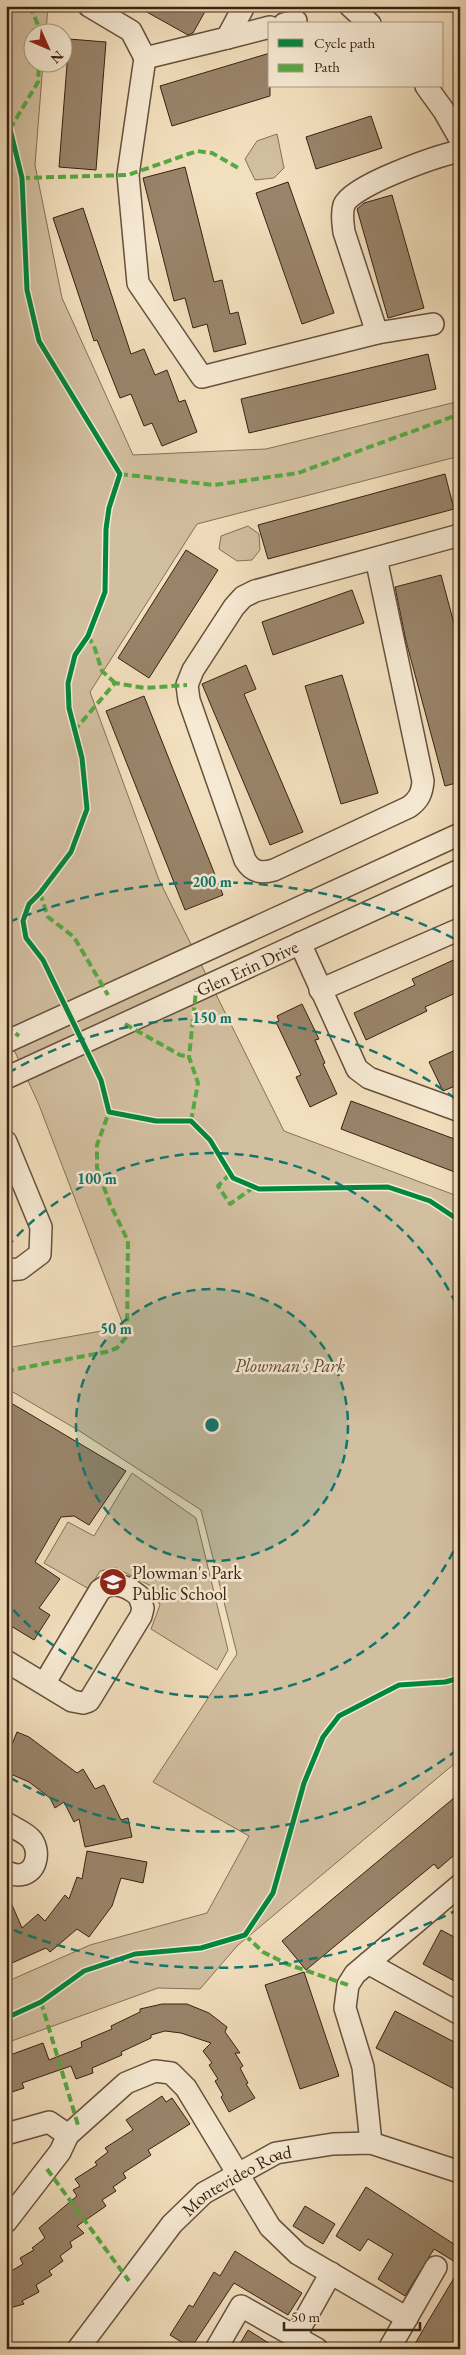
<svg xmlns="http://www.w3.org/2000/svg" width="466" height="2355" font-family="'EB Garamond',serif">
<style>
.green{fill:#d2bfa0;stroke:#857058}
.building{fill:#99846a;stroke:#382111}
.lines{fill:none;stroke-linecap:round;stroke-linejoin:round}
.minor-casing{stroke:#66503c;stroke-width:24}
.minor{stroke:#f7ead4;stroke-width:21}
.quiet{stroke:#55aa42;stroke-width:4;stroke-dasharray:8 4;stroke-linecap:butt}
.cycleway-casing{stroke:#f7ead4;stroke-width:8}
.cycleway{stroke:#00873e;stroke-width:5}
.ring{fill:none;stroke:#0f766e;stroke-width:2.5;stroke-dasharray:9 6}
.labels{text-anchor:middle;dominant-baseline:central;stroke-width:5;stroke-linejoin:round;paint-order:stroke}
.street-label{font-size:18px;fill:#382111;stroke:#f7ead4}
.park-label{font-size:18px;font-style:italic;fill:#5e4835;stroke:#f7ead4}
.poi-label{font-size:18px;fill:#382111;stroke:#f7ead4;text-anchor:start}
.centre{fill:#0f766e;stroke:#f7ead4;stroke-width:2.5}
.ring-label{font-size:15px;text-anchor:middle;font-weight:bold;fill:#0f766e;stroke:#f7ead4;stroke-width:5;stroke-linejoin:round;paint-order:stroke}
</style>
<rect width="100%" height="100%" fill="#f2dfbd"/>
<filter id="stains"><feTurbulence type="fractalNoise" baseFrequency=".004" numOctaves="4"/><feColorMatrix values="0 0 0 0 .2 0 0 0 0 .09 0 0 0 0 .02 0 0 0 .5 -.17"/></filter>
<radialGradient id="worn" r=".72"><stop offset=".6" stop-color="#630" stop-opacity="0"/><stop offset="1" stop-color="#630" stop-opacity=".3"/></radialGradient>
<!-- green -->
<g class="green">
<polygon points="6,6 48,6 46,32 32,32 32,62 43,63 35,165 62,298 133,455 266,449 460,401 460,456 197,524 90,692 159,880 284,1131 460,1197 460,1759 237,1946 200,1989 158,1988 6,2043 6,1982 90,1945 207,1913 249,1836 153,1782 237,1654 201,1510 78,1430 6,1388 6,1348 124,1327 39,1105 6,1032"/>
<polygon points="277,134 284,168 274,178 255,180 245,159 257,141"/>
<polygon points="248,526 259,534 260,550 252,560 237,561 219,549 221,536"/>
<polygon points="132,1473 196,1518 228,1650 217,1670 151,1629 160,1605 151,1586 116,1568 100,1571 89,1589 44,1563 68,1522 94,1536"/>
</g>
<!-- building -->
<g class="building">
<polygon points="136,6 208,6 193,33 188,35"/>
<polygon points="69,39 106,42 96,170 59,167"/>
<polygon points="270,53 270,96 172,126 160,86"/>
<polygon points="371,116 382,148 316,169 306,137"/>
<polygon points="185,167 214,282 222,280 230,314 238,312 246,344 214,352 207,324 193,328 185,298 174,301 143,178"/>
<polygon points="288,182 334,313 302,324 256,193"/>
<polygon points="392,195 424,308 388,318 357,209 364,203"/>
<polygon points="83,208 131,354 144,349 155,375 167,370 179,402 185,400 197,432 162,446 152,423 144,426 131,394 120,398 97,340 94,341 53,218"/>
<polygon points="428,354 436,389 249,433 241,399"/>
<polygon points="445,474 454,509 268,559 258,525"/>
<polygon points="186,550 218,570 149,678 118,658"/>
<polygon points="441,575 460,646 460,782 445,786 406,641 395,587"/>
<polygon points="352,590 364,623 273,655 262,622"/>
<polygon points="246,665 256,689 244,694 303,832 270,845 202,684"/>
<polygon points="342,675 378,793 341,804 305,686"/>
<polygon points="144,696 223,895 185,910 106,711"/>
<polygon points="460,957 460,991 425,1007 427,1011 366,1040 354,1013 415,985 412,979"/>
<polygon points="302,1004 319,1039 315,1040 325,1063 323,1064 337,1094 310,1107 296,1077 301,1075 276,1022 279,1021 277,1016"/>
<polygon points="460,1048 460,1084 443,1091 429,1062"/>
<polygon points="351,1101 460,1141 460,1174 341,1129"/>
<polygon points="6,1400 126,1471 89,1525 74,1516 61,1517 35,1562 60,1579 39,1608 50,1615 34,1640 6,1623"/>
<polygon points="17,1732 29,1737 77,1773 83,1769 95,1789 104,1785 121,1820 128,1818 132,1837 85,1847 79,1819 74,1822 64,1802 55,1808 50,1798 29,1782 6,1772 6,1759"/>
<polygon points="460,1793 460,1850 438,1869 434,1864 306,1970 282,1941"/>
<polygon points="87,1851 147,1862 143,1883 121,1878 112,1906 89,1937 77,1929 50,1952 46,1948 12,1963 6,1948 6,1891 22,1928 38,1914 45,1921 65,1895 69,1899 77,1877 82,1879"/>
<polygon points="441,1930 460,1940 460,1984 423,1964"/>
<polygon points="304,1972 339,2076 300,2089 265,1985"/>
<polygon points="162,2004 187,2004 209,2013 227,2027 225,2032 240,2053 235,2053 243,2066 240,2068 248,2083 246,2084 255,2098 229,2112 221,2097 223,2095 215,2081 218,2079 209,2065 212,2063 203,2051 211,2043 181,2033 165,2031 151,2035 151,2038 121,2052 122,2055 92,2068 93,2073 76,2079 71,2066 22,2083 24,2088 6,2094 6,2062 12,2060 10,2055 43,2043 49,2060 82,2047 81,2042 112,2029 111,2026 140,2012 140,2009"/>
<polygon points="395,2011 460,2045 460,2092 376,2048"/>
<polygon points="162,2096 166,2102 172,2098 190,2124 148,2150 151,2155 123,2173 126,2178 113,2187 116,2191 102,2200 106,2206 77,2226 84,2233 70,2242 72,2247 60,2256 63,2261 49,2271 52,2275 36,2285 39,2292 22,2301 24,2304 6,2309 6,2269 8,2273 23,2264 20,2258 34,2250 32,2248 45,2238 39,2228 77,2196 73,2190 80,2186 75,2179 97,2165 95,2162 108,2152 105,2148 133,2130 126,2120"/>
<polygon points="366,2187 460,2248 460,2265 434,2249 405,2296 378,2279 393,2254 368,2239 360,2251 336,2236"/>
<polygon points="305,2206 335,2224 323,2244 293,2226"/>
<polygon points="235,2251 302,2293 288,2315 234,2283 191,2348 170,2335 189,2305 193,2307 214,2272 220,2276"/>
<polygon points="460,2268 460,2349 412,2349 427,2323"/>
<polygon points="248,2330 278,2349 237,2349"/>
</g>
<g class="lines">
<!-- minor casing -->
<g class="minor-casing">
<g id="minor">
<polyline points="89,6 131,31 145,58"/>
<path d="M244,6L227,38L145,58L128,175L138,283L202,377L377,333L344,232C343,223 341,214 344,205C352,185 437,156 460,151"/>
<polyline points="350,6 370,24"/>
<polyline points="284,24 296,21"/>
<polyline points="227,38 270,27"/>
<polyline points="426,86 444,111 460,139"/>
<polyline points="377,333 433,324"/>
<path d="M376,558L423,781C422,793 419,800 409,807L274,870C261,874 252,872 245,860L189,700L187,685L193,670L234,607L243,597L255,591L460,535"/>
<polyline points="300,943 357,1069 369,1078 460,1111"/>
<polyline points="320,990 460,929"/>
<polyline points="6,1042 460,834"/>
<path id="s1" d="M6,1078L460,870"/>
<polyline points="6,1142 41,1227 40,1254 20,1269 6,1270"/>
<path d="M6,1661L72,1701L83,1703L89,1701L141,1616L143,1608L139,1596C127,1586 113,1580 100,1590L44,1684"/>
<path d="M6,1823C14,1828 27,1833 32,1840C41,1853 36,1875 18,1875C14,1875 10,1873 6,1872"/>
<polyline points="368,1963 460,2014"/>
<polyline points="6,2134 49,2122 68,2135"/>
<polyline points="371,2143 363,2067 345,2008 348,1985 355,1974 460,1885"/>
<polyline points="6,2222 60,2152 68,2135 126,2083 155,2071 171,2073 186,2088 270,2227 298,2254 407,2318"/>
<polyline points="295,2337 331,2273"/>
<path id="s2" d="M78,2349L172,2224L204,2193L276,2153L333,2144L371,2143L460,2172"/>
<polyline points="216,2349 241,2306 317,2349"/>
<polyline points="389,2349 436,2267"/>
</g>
</g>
<!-- minor -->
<use href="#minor" class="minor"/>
<!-- quiet -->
<g class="quiet">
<polyline points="30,6 41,32"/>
<polyline points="10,129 38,82 39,62"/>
<polyline points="22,178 128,175 197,151 212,153 240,169"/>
<polyline points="120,474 214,485 298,473 460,414"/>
<polyline points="88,636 94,646 102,671 115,683"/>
<polyline points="74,731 115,683 145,688 187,685"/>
<polyline points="40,893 48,917 74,937 108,995"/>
<polyline points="125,1024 180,1055 189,1057"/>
<polyline points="6,1026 19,1036"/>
<polyline points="191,1121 198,1083 189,1057 196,991"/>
<polyline points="230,1174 218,1186 230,1204 254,1187"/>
<polyline points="6,1371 106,1352 117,1348 127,1336 128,1241 110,1204 97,1168 97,1145 109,1112"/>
<polyline points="245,1935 263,1952 287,1964 348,1985"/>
<polyline points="41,2002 78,2125"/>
<polyline points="47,2169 129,2281"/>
<polyline points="6,2217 9,2218"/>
</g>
<!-- cycleway casing -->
<g class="cycleway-casing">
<g id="cycleway">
<polyline points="6,129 10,129 22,178 27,290 39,341 120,474 109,508 106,529 105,592 88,636 75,655 68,683 69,708 82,758 87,809 71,852 40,893 29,904 23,921 26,938 43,960 101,1080 109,1112 156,1121 191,1121 210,1140 233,1178 259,1189 388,1187 430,1201 460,1221"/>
<polyline points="6,2018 41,2002 84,1971 135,1954 201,1948 245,1935 273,1893 304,1783 323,1737 339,1716 399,1685 445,1682 460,1678"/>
</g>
</g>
<!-- cycleway -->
<use href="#cycleway" class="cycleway"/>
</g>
<!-- distance rings -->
<circle cx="212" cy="1425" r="136" fill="#0f766e" fill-opacity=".12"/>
<g class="ring">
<circle cx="212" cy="1425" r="136"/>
<path d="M460 1538A272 272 0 0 1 7 1603M7 1247A272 272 0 0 1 460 1312"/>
<path d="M457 1750A407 407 0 0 1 9 1777M8 1073A407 407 0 0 1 457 1100"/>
<path d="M459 1909A543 543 0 0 1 9 1928M9 922A543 543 0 0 1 459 941"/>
</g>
<!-- icons -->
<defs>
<g id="school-disc" transform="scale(1.4375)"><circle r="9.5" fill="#8f2418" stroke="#f7ead4"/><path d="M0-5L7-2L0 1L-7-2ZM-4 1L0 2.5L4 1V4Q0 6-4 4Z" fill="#fff"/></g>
</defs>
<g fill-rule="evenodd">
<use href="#school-disc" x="113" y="1582"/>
</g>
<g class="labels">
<!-- street labels -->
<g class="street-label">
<text stroke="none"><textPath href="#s1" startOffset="265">Glen Erin Drive</textPath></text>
<text stroke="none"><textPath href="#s2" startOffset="236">Montevideo Road</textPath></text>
</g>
<!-- park labels -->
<g class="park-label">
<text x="290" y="1365">Plowman's Park</text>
</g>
<!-- poi labels -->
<g class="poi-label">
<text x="132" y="1572">Plowman's Park<tspan x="132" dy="21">Public School</tspan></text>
</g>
</g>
<circle cx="212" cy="1425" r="8" class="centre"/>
<g class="ring-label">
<text x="212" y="887">200 m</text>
<text x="212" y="1023">150 m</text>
<text x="97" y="1184">100 m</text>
<text x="116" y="1334">50 m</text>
</g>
<!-- margin -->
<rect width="466" height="2355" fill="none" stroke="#f2dfbd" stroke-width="25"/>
<rect x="8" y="8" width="451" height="2340" fill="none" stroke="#382111" stroke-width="2.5"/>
<rect x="12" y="12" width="441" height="2330" fill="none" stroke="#382111"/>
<!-- legend -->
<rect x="268" y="22" width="175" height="65" fill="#f7ead4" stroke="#ab9a86"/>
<rect x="278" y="39" width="25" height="8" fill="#00873e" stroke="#ab9a86"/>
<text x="314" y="48" font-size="15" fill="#382111">Cycle path</text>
<rect x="278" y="64" width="25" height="8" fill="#55aa42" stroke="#ab9a86"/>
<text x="314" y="72" font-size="15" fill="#382111">Path</text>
<!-- north arrow -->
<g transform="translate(48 48) rotate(135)"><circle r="24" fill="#f7ead4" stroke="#ab9a86"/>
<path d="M0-4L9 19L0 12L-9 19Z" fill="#8f2418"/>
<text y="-8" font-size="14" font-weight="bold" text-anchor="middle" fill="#382111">N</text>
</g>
<!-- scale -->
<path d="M284 2322v8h136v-8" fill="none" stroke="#382111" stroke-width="2.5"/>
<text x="291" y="2322" font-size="15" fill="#382111" stroke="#f7ead4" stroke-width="4" paint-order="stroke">50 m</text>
<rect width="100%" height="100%" filter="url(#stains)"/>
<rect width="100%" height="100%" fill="url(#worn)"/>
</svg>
